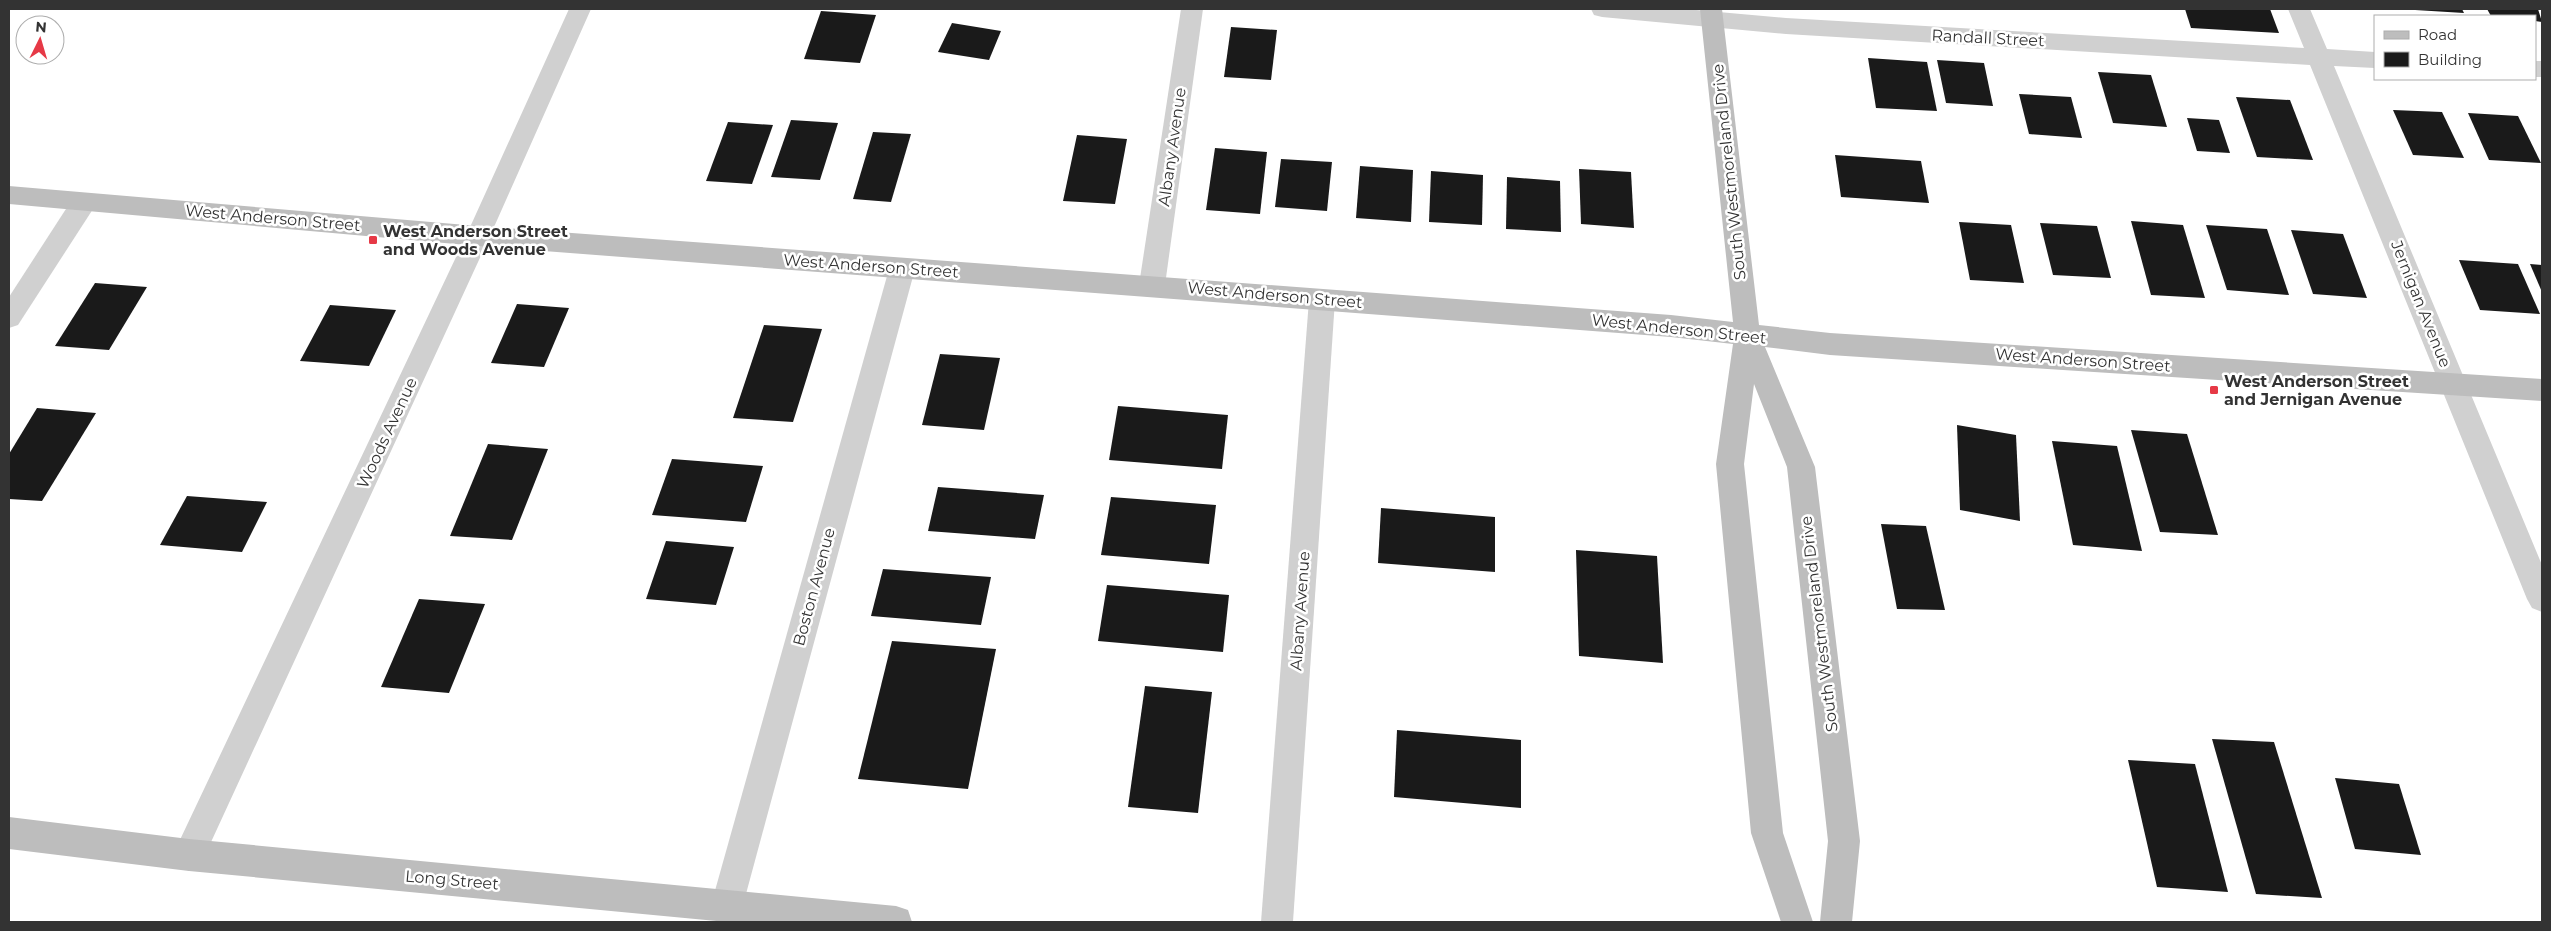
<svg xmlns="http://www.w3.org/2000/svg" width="2551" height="931" font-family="Montserrat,sans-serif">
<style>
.building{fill:#1a1a1a}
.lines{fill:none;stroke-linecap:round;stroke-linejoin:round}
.street{fill:#d0d0d0;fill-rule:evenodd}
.secondary{fill:#bdbdbd;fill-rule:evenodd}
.poi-dot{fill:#e63946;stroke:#fff;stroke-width:2}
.labels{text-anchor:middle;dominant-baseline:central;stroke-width:5;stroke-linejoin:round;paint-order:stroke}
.street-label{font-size:16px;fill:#333;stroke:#fff}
.poi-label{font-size:16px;font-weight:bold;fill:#333;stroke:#fff;text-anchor:start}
</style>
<rect width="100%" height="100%" fill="#fff"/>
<!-- building -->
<g class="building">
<polygon points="2185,9 2270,9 2279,33 2191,28"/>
<polygon points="2415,9 2462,9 2464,13 2415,10"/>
<polygon points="2487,9 2538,9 2542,22 2535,21 2535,16 2491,16"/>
<polygon points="821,11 876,15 860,63 804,59"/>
<polygon points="952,23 1001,31 989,60 938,52"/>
<polygon points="1231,27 1277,30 1271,80 1224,77"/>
<polygon points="1868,58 1927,62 1937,111 1876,108"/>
<polygon points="1937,60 1984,63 1993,106 1946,103"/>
<polygon points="2098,72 2151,75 2167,127 2113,123"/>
<polygon points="2019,94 2071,97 2082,138 2029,134"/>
<polygon points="2236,97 2290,100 2313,160 2257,157"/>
<polygon points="2393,110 2442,112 2464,158 2413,155"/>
<polygon points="2468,113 2518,116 2541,163 2489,160"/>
<polygon points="2187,118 2219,120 2230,153 2197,151"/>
<polygon points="791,120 838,123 820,180 771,177"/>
<polygon points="728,122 773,125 752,184 706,181"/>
<polygon points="873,132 911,134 891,202 853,199"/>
<polygon points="1077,135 1127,139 1115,204 1063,201"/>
<polygon points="1215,148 1267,152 1260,214 1206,210"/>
<polygon points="1835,155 1921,161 1929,203 1841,197"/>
<polygon points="1281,159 1332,162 1327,211 1275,207"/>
<polygon points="1360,166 1413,170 1411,222 1356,218"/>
<polygon points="1579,169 1631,172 1634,228 1581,224"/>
<polygon points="1431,171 1483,175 1482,225 1429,222"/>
<polygon points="1507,177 1560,181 1561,232 1506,229"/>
<polygon points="2131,221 2183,225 2205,298 2151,295"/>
<polygon points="1959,222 2011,225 2024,283 1970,280"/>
<polygon points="2040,223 2097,226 2111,278 2053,275"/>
<polygon points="2206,225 2267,229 2289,295 2227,290"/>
<polygon points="2291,230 2343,234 2367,298 2313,294"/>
<polygon points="2459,260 2518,264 2540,314 2480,310"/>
<polygon points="2530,264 2542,265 2542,292"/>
<polygon points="95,283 147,287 109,350 55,346"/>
<polygon points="517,304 569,308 544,367 491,363"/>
<polygon points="330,305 396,310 369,366 300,361"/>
<polygon points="764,325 822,329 793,422 733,418"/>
<polygon points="940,354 1000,358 984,430 922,425"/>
<polygon points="1118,406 1228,415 1222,469 1109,460"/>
<polygon points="37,408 96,413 42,501 9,499 9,454"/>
<polygon points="1957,425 2016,435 2020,521 1960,510"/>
<polygon points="2131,430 2187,434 2218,535 2160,532"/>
<polygon points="2052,441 2117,446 2142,551 2073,545"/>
<polygon points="488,444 548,449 512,540 450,536"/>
<polygon points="672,459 763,466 746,522 652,515"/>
<polygon points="938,487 1044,495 1035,539 928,531"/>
<polygon points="187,496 267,502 242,552 160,545"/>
<polygon points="1111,497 1216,505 1209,564 1101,555"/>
<polygon points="1381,508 1495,517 1495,572 1378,563"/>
<polygon points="1881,524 1926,526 1945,610 1897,609"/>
<polygon points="666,541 734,547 716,605 646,599"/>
<polygon points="1576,550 1657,556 1663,663 1579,656"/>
<polygon points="883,569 991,577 981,625 871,616"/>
<polygon points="1107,585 1229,595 1223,652 1098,641"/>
<polygon points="419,599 485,604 449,693 381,687"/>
<polygon points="892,641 996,649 968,789 858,779"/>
<polygon points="1145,686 1212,692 1198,813 1128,807"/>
<polygon points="1397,730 1521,740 1521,808 1394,797"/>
<polygon points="2212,739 2274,742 2322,898 2256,894"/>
<polygon points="2128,760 2195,764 2228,892 2157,887"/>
<polygon points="2335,778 2399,784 2421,855 2355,849"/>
</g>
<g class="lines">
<!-- street -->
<g class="street">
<polygon points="569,9 591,9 490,236 200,866 189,871 178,866 173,855 178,844 466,236"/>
<polygon points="1181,9 1203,9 1165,285 1161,292 1152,295 1143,292 1139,285"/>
<polygon points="1591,9 1685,9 1786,18 2304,48 2288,9 2310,9 2327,49 2375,52 2375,68 2334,66 2542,565 2542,612 2532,608 2527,599 2310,65 1786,34 1602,17 1594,15"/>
<rect x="2535" y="61" width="7" height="16"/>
<polygon points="84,193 93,195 96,202 93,209 18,325 9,328 9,297 75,195"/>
<polygon points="902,259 911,262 915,269 743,905 738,916 727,921 716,916 711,905 889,269 893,262"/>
<polygon points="1322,290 1331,293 1335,300 1293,922 1261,922 1309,300 1313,293"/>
</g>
<!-- secondary -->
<g class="secondary">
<polygon points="1700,9 1722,9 1759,325 1830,333 2542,379 2542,401 1830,355 1765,347 1815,467 1860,841 1852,922 1820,922 1828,841 1787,467 1754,384 1744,464 1783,833 1813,922 1781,922 1751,833 1716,464 1733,344 1671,337 478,246 9,204 9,186 478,226 1671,315 1733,322"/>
<polygon points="9,817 189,839 896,906 908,910 912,922 727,922 189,871 9,849"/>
</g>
</g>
<!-- markers -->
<g class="poi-dot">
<rect x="368" y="235" width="10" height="10" rx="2.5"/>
<rect x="2209" y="385" width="10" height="10" rx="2.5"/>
</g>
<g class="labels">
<!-- street labels -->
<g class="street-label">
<text transform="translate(1988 38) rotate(3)">Randall Street</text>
<text transform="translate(1172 147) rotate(-82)">Albany Avenue</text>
<text transform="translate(1729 172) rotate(-96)">South Westmoreland Drive</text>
<text transform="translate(273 218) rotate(5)">West Anderson Street</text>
<text transform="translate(871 266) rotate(4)">West Anderson Street</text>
<text transform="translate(1275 295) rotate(5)">West Anderson Street</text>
<text transform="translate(2421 304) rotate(68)">Jernigan Avenue</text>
<text transform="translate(1679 329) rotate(6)">West Anderson Street</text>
<text transform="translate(2083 360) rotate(4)">West Anderson Street</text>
<text transform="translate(387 433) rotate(-65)">Woods Avenue</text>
<text transform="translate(814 587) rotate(-75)">Boston Avenue</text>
<text transform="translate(1300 611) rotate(-86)">Albany Avenue</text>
<text transform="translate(1819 624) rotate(-97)">South Westmoreland Drive</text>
<text transform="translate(452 880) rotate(5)">Long Street</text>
</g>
<!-- poi labels -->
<g class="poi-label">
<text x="383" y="231">West Anderson Street<tspan x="383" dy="18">and Woods Avenue</tspan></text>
<text x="2224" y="381">West Anderson Street<tspan x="2224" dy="18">and Jernigan Avenue</tspan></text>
</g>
</g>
<!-- border -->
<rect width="2551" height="931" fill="none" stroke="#333333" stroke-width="20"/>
<!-- legend -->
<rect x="2374" y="15" width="162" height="65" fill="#ffffff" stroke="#adadad"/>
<rect x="2384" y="31" width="25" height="8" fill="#bdbdbd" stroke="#adadad"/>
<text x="2418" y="40" font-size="15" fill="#333333">Road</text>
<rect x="2384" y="52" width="25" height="15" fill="#1a1a1a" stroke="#adadad"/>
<text x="2418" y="65" font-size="15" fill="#333333">Building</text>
<!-- north arrow -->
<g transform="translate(40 40) rotate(5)"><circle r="24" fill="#ffffff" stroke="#adadad"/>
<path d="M0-4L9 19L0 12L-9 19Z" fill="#e63946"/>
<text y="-8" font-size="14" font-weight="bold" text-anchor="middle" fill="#333333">N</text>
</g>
</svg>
